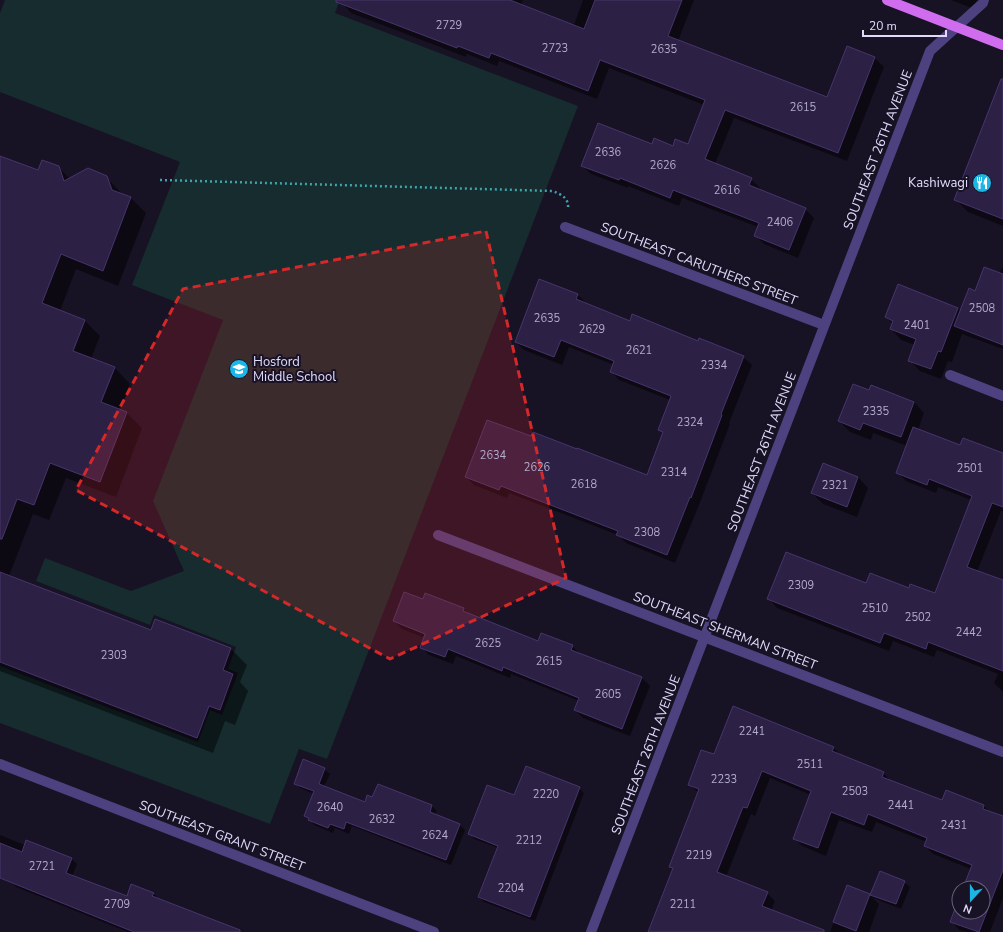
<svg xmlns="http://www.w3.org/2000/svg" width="1003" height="932" font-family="'Nunito Sans',sans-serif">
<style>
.green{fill:#162c2e}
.shadow{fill:#0007}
.building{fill:#2c2044;stroke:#47356d}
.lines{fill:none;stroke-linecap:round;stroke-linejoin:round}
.path{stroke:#3da4ac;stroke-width:2.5;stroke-dasharray:2 3;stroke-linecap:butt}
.minor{stroke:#4d427f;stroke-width:10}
.major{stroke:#d06def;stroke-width:10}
.marked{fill:#d62828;fill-opacity:0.2;stroke:#d62828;stroke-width:3;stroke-dasharray:8 5;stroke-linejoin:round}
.labels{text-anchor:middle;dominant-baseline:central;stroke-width:4;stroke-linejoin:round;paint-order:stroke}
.number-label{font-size:11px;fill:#b4accd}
.street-label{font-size:13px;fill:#e2dafb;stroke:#181225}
.poi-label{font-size:13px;fill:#e2dafb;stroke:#181225;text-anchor:end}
</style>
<rect width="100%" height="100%" fill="#181225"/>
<!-- green -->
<polygon class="green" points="5,0 340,0 335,13 578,106 327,759 299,749 270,824 0,723 0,666 198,742 210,710 222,715 238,673 228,669 236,647 154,615 150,625 36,581 45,558 131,591 184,571 153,501 223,320 132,285 180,162 0,92 0,13"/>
<!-- shadow -->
<g class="shadow">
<polygon points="344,0 523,0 521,5 574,25 583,0 694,0 678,41 828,98 847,48 875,58 884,67 847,161 734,118 715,164 751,179 760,188 759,190 805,209 814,218 798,258 764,244 755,235 758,227 682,198 679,206 628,186 628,188 591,174 582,166 653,145 673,147 689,145 704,105 609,68 597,99 499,61 497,66 467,54 466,57 351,13 343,4"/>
<polygon points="951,0 977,0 974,9"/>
<polygon points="1003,85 1003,226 968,212 956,200"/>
<polygon points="0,157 38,172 58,167 70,179 106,177 123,195 131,198 146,213 118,286 76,269 60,311 84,320 100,336 91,359 115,368 130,384 120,410 127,413 142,428 116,497 66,478 49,520 33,514 9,576 152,632 156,620 231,649 247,665 240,682 248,691 235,725 225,721 213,753 0,671"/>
<polygon points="1002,268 1003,268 1003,349 962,334 952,362 948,361 941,379 920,371 909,360 915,345 901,340 891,329 893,324 886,317 958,308 961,312 975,292 999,274"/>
<polygon points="540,281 578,295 586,303 630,322 743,357 752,365 729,423 730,424 699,505 675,563 626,543 618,535 509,493 507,498 474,485 466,477 531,438 647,477 664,434 659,429 670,400 619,380 611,372 614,365 569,347 562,365 524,350 516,342"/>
<polygon points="870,391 914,402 924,413 918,430 961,447 1003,459 1003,511 1001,511 977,572 1003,582 1003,692 994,683 998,674 937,650 934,657 893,641 889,651 777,608 769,599 867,584 909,590 935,595 971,500 938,487 936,493 906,481 897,472 907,446 873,433 871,440 850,432 839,421"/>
<polygon points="858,477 868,488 857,517 823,504 812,493"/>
<polygon points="424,600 463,609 470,615 539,642 572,646 580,654 642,678 650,686 630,736 583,718 575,710 579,701 511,674 510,678 456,656 453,664 429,655 421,647 425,638 402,629 394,621"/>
<polygon points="833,747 842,756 884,773 891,782 942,801 984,806 991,813 1003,817 1003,898 990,932 966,932 959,930 951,921 959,901 959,912 983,912 983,888 964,888 971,869 933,854 925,846 927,842 876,822 872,832 839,820 826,856 802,846 794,838 811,795 770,778 755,816 751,814 726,877 767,893 775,901 764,929 712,932 648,932 673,870 670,866 699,793 689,785 714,756"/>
<polygon points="324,769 330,774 324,787 365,803 432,806 437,811 435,815 460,825 465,830 451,865 352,826 349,834 335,828 333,833 314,825 306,816 314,794 300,788 295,783"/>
<polygon points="579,788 584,793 535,921 484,902 479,897 498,848 474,839 469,833 515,796"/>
<polygon points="0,835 25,845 72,859 77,864 72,876 127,897 153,893 158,898 227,932 128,932 16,887 13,884 0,878"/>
<polygon points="880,872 904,882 910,887 901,909 873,898 879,904 869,932 830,932 848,886 871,896"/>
</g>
<!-- building -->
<g class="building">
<polygon points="336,0 510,0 584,29 595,0 682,0 668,36 827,97 847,46 875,57 838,153 725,110 705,159 752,178 749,185 806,208 789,250 754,236 759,223 673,190 670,198 620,178 619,180 581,166 598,123 652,144 654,138 673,146 675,139 688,144 705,100 600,60 588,91 491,53 489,58 458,46 457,48 336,2"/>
<polygon points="1001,79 1003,79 1003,219 954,200"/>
<polygon points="0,156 38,170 42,160 59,166 64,181 88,168 107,176 112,190 131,197 103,271 61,254 42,303 85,320 73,351 115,367 101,402 127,412 100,482 50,463 34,505 17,499 2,539 0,539"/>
<polygon points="984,267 1003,274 1003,345 954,326 969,288 975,291"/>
<polygon points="539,279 578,294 576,299 630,321 632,314 698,341 699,338 744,356 721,414 722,415 691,498 690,497 667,555 616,535 618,531 501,486 499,490 465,477 487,420 531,436 533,432 577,449 577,448 647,475 663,432 658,430 671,396 610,372 614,361 561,340 554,357 515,342"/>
<polygon points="898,284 958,308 941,352 938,351 931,369 908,361 916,339 890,329 893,321 885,317"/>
<polygon points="853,384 869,390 871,385 914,402 901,437 863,423 860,430 838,421"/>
<polygon points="913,427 960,445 963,438 1003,453 1003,507 992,503 967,567 1003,580 1003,671 928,642 926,649 884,633 880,643 767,599 786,552 866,583 870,573 909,588 910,584 935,593 972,496 929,479 927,485 896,473"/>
<polygon points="823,463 858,477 847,507 811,493"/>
<polygon points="0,572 151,630 155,619 231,648 223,670 233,674 220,710 209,706 197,738 0,662"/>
<polygon points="404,592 423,599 425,593 464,608 463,611 538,641 541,633 573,645 571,650 642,677 622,729 574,710 579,698 503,667 502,671 448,649 445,657 420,648 425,634 393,621"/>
<polygon points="733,706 834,747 832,751 884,772 882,777 942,800 946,790 984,805 983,809 1003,816 1003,870 979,932 950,922 959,898 959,912 983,912 983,888 963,888 972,865 924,846 927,838 868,814 864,825 831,812 818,848 793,839 811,791 762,771 747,808 743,807 717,872 768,892 762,906 824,930 824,932 648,932 673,868 669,867 699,789 688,785 701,750 714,754"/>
<polygon points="303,759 325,768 319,784 365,802 367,795 372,797 378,784 432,805 430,812 460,824 446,860 346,822 344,829 330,824 328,828 308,820 309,818 304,816 314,791 294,784"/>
<polygon points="526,766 580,787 530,917 478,897 498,846 468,834 487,785 514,795"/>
<polygon points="26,840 72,858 66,873 127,896 131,884 154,893 152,896 240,930 240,932 134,932 0,878 0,843 22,852"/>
<polygon points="880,871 905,881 896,904 870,895"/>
<polygon points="847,885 870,894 856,931 833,922"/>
</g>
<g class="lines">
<!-- path -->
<path class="path" d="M160,180L553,191C562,195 569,198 568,209"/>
<!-- minor -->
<g class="minor">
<polyline points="565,227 824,325"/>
<polyline points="950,375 1003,396"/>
<polyline points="438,535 1003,752"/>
<polyline points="0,764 434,932"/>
<polyline points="591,932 930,51 983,3 984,0"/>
</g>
<!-- major -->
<polyline class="major" points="887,0 1003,45"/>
</g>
<!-- marked area -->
<path class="marked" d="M486,231L566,578L390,659L76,490L183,289Z"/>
<!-- icons -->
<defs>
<g id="restaurant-disc" transform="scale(1)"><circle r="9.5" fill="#1bb6e6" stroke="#181225"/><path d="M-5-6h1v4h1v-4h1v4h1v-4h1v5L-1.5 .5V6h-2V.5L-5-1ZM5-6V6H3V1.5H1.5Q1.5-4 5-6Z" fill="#fff"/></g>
<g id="school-disc" transform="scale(1)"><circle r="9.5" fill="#1bb6e6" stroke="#181225"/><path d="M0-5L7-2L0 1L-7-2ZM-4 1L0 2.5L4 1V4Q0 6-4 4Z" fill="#fff"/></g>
</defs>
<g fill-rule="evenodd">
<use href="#restaurant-disc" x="982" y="183"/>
<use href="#school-disc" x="239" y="369"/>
</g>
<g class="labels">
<!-- number labels -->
<g class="number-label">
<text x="449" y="25">2729</text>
<text x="555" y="48">2723</text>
<text x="664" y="49">2635</text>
<text x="803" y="107">2615</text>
<text x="608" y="152">2636</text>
<text x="663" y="165">2626</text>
<text x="727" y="190">2616</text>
<text x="780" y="222">2406</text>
<text x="982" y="308">2508</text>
<text x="547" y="318">2635</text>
<text x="917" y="325">2401</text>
<text x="592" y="329">2629</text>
<text x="639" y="350">2621</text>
<text x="714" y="365">2334</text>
<text x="876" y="411">2335</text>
<text x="690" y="422">2324</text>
<text x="493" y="455">2634</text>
<text x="537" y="467">2626</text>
<text x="970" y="468">2501</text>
<text x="674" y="472">2314</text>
<text x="584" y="484">2618</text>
<text x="835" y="485">2321</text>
<text x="647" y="532">2308</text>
<text x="801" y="585">2309</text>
<text x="875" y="608">2510</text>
<text x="918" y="617">2502</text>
<text x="969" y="632">2442</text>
<text x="488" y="643">2625</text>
<text x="114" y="655">2303</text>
<text x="549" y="661">2615</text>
<text x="608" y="694">2605</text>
<text x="752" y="731">2241</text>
<text x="810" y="764">2511</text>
<text x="724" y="779">2233</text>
<text x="855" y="791">2503</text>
<text x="546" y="794">2220</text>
<text x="901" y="805">2441</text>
<text x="330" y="807">2640</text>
<text x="382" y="819">2632</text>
<text x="954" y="825">2431</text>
<text x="435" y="835">2624</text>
<text x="529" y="840">2212</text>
<text x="699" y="855">2219</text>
<text x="42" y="866">2721</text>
<text x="511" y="888">2204</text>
<text x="117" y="904">2709</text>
<text x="683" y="904">2211</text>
</g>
<!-- street labels -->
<g class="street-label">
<text transform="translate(878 150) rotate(-69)">SOUTHEAST 26TH AVENUE</text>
<text transform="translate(699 264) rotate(21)">SOUTHEAST CARUTHERS STREET</text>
<text transform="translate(762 452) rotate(-69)">SOUTHEAST 26TH AVENUE</text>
<text transform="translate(725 631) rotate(21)">SOUTHEAST SHERMAN STREET</text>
<text transform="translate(646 755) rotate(-69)">SOUTHEAST 26TH AVENUE</text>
<text transform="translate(222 836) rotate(21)">SOUTHEAST GRANT STREET</text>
</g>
<!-- poi labels -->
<g class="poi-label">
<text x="968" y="183">Kashiwagi</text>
<text x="253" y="362" text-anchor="start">Hosford<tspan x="253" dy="15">Middle School</tspan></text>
</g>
</g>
<!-- north arrow -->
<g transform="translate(971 900) rotate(201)"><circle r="19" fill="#181225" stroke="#69627b"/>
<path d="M0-3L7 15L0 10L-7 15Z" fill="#1bb6e6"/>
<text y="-6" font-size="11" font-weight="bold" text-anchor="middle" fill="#e2dafb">N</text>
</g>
<!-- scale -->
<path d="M863 30v6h83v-6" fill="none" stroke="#e2dafb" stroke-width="2"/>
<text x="869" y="30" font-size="12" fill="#e2dafb" stroke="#181225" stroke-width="3" paint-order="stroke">20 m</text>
</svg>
